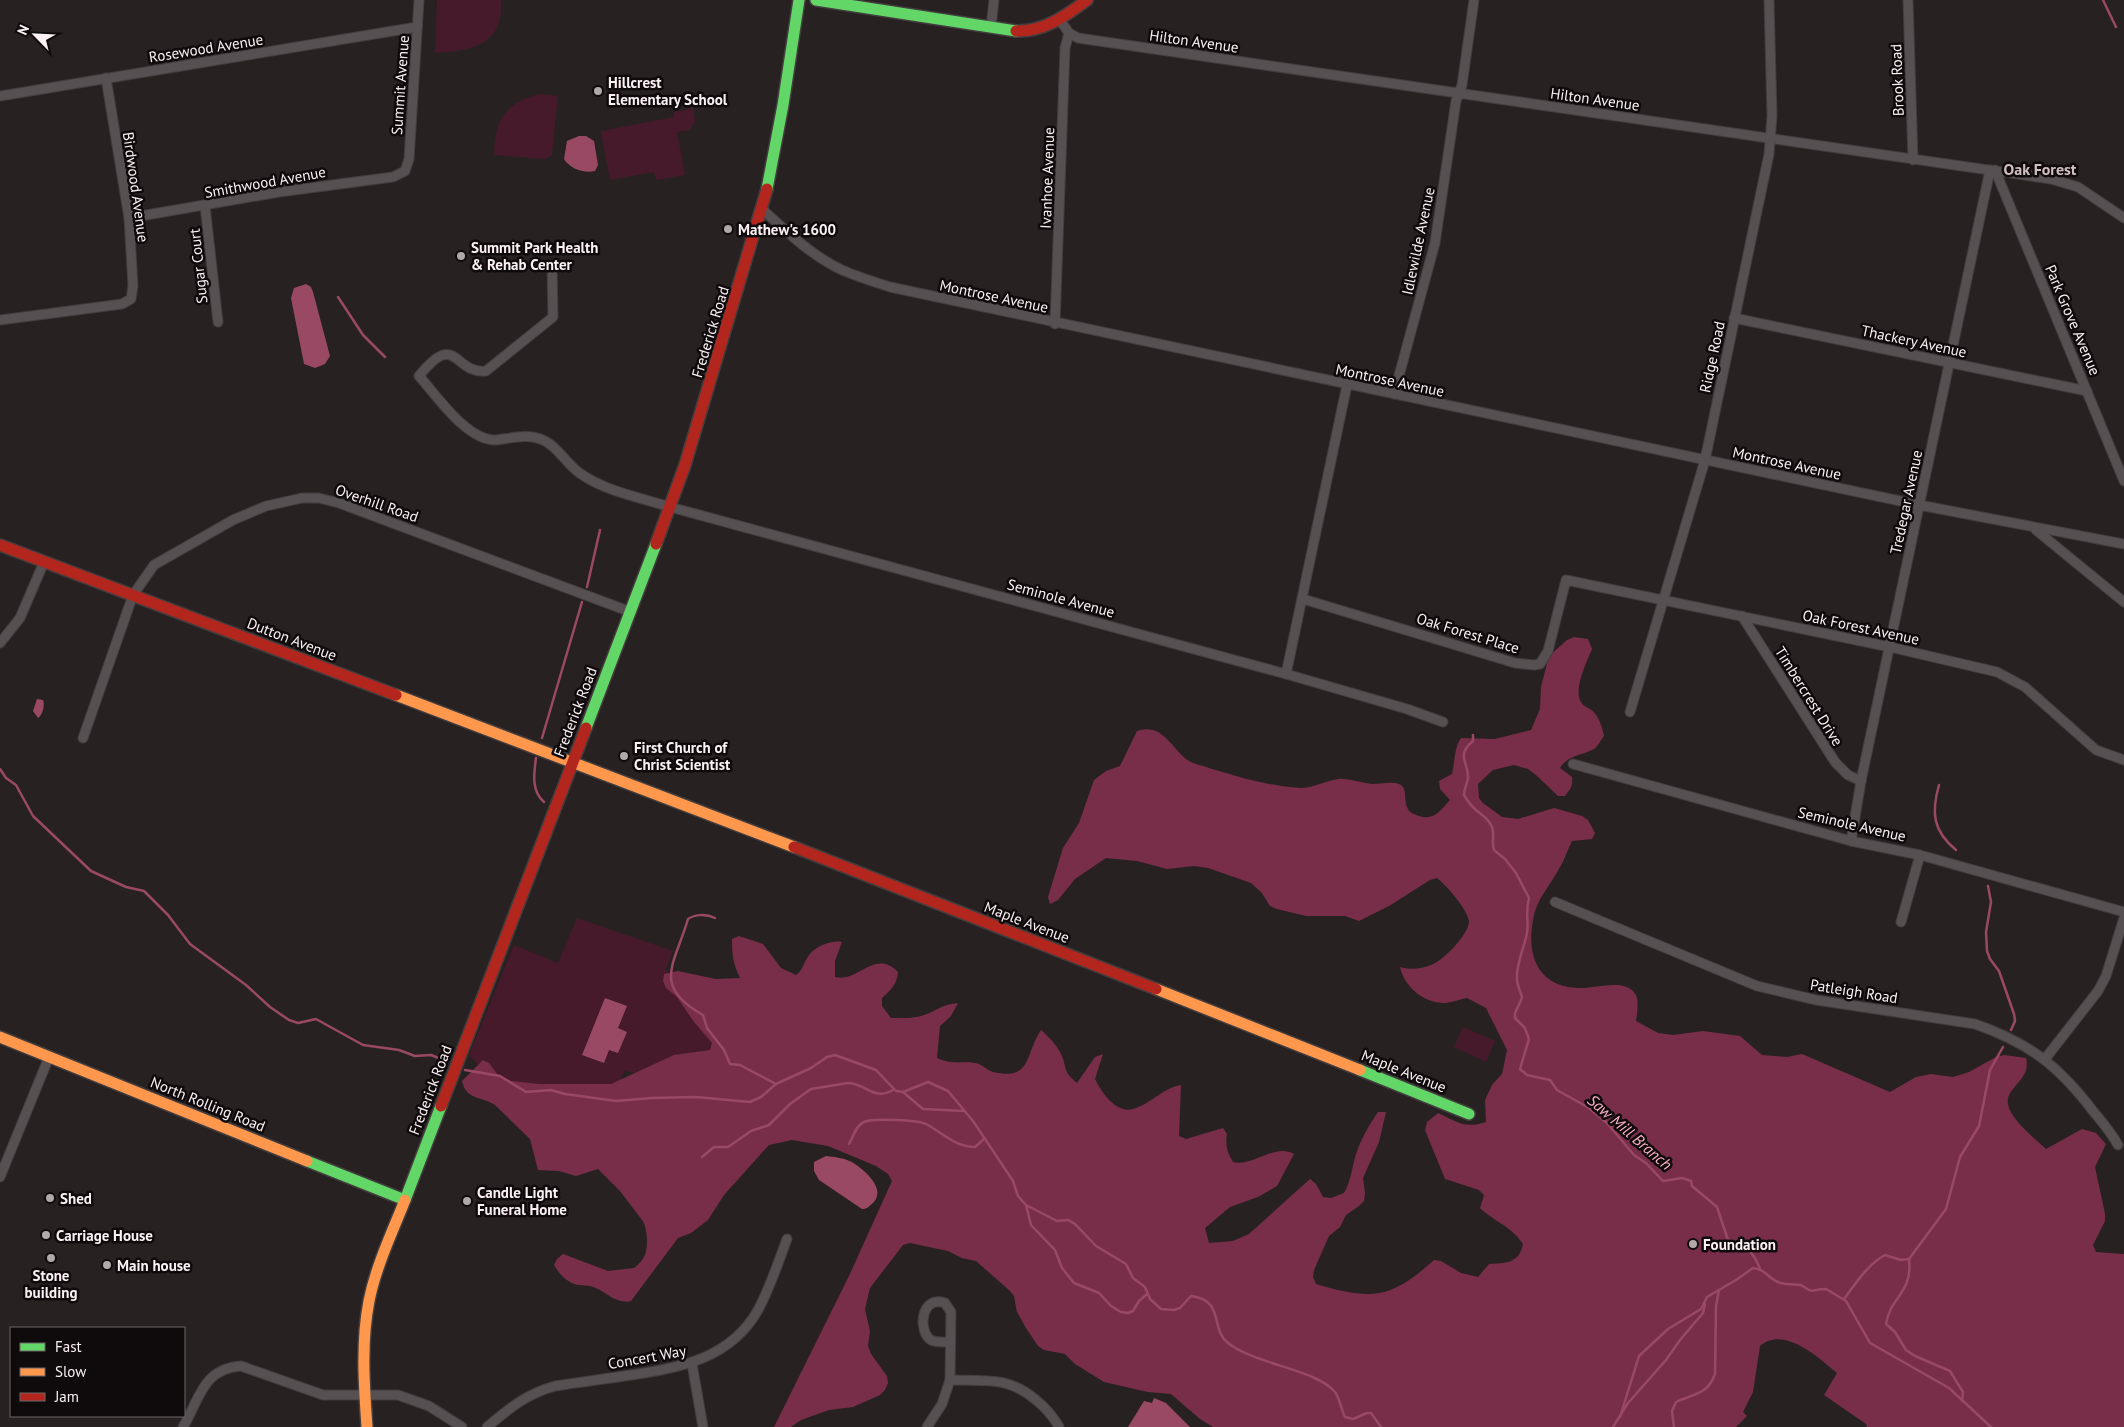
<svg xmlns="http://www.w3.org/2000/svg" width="2124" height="1427" font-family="'PT Sans',sans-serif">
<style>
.green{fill:#461a2a}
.forest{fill:#782e49}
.water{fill:#994964}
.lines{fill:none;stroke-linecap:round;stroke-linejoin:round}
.stream{stroke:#994964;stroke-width:2.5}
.street-casing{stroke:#423d3e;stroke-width:11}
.fast-casing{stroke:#423d3e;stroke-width:14}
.slow-casing{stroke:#423d3e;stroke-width:14}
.jam-casing{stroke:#423d3e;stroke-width:14}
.street{stroke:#575052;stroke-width:9}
.fast{stroke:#63d668;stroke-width:11}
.slow{stroke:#ff974d;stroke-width:11}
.jam{stroke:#b3261e;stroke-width:11}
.poi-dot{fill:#b1a8aa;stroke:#0f0a0b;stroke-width:2}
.labels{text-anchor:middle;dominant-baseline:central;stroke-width:5;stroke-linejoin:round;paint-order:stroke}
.street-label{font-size:15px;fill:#fbf1f4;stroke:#0f0a0b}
.poi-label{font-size:15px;font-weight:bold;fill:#fbf1f4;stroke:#0f0a0b;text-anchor:start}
.neighbourhood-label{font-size:16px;font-weight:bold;fill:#d0bec2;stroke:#0f0a0b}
.water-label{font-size:16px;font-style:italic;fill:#fab0c5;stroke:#0f0a0b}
</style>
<rect width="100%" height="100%" fill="#282122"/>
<!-- green -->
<g class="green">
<path d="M437,0H501C504,45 472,51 435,53Z"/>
<path d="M540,94L558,96L552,154L546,159L494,155C495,120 504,103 540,94Z"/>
<polygon points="693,108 695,121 690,130 677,132 685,175 656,180 654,172 610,180 601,131 674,117 674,112"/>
<polygon points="577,918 673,951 666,969 736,1056 723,1089 624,1071 618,1087 494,1082 469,1055 514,945 558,963"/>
<polygon points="1463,1027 1495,1041 1486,1062 1454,1047"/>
</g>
<!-- forest -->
<path class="forest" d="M1574,637L1588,639L1592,649C1587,661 1573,690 1581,702C1583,706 1589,708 1593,711C1600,719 1602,727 1604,736C1601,740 1598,746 1594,749C1581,756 1568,755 1560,768L1572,777C1573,785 1571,789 1565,796H1558L1536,775L1528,769L1514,765L1493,770L1478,784L1479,798L1483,803L1502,817L1518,819L1554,808L1582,816L1588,820L1595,833L1592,839L1572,841C1567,851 1564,861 1559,869C1549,887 1536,900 1533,920C1526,957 1539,989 1582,988C1596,988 1623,979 1634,992C1640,999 1637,1012 1636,1021L1658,1033L1673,1035L1703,1031L1740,1036L1762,1055L1787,1057L1802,1054L1890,1092L1916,1077L1931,1074L1953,1077L1969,1072L1996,1057L2004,1055L2026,1058C2032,1080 2005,1087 2008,1104C2010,1119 2035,1139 2046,1149L2082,1129L2096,1133L2106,1144L2095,1167L2105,1214V1221L2093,1245L2096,1252L2124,1254V1427H1867L1866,1424L1824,1395L1837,1373C1819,1358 1784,1325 1760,1346L1753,1392L1743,1412L1747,1416L1736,1427H1213L1200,1419L1171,1394L1148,1392L1104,1382L1075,1364L1065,1354L1044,1350L1038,1346L1026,1328L1017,1312L1014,1296L1009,1290L976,1261L962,1258L948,1251L910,1243L903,1245L870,1288L865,1309L870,1331L868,1346L871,1354L887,1376L888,1383L885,1390L880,1395L853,1407L829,1410L801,1420L791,1427H774L849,1276L892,1181L888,1174L876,1166L828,1146L792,1140L769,1145L724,1195L708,1220L691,1233L678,1238L631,1301C615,1305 604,1289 590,1286C583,1285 577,1286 570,1282C563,1278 558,1272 554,1265L557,1259L563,1254L608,1271L634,1268C639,1264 645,1258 646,1251C648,1243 647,1226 642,1220L620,1191L598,1169L576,1176L559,1171L538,1170L530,1139L495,1105C481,1096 466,1100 462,1081L483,1060L489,1063L498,1075L511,1081L540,1084H611L674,1055L710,1050L712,1043L694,1022L677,997L666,988L663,981L664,974L678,971L716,979L740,978C733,963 732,956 732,939L739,936L763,944L781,968L796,975C804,969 803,963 809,955C816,946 832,940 842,942L835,961V977C858,983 875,948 898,972C897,984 891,990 882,998V1006L891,1018C903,1018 916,1019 927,1014C941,1008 942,1005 958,1003L951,1016L940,1026L937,1058C951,1065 961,1061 975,1063C982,1064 987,1070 993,1072C1032,1081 1025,1054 1041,1030C1049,1037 1055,1043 1060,1052C1068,1067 1061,1070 1077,1083L1095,1057L1103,1054L1095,1079C1102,1093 1117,1116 1136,1108C1153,1102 1163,1088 1181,1085L1179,1136L1186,1139L1223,1128L1227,1134C1225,1144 1227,1153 1233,1162C1253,1167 1274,1143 1294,1154L1277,1186L1258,1197L1230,1207L1205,1228L1209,1243L1233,1241L1249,1234L1310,1179L1316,1184L1323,1197L1331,1198L1344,1193C1351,1181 1352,1167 1356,1154C1361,1139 1369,1125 1378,1112H1386L1379,1142L1363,1178L1365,1193L1364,1201L1359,1206L1346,1215L1340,1227L1329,1236L1314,1270L1313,1277L1316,1284C1371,1300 1390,1300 1434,1260L1441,1261L1461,1273L1478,1277L1489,1264C1505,1263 1519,1264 1523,1244C1510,1225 1496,1223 1480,1208L1484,1195L1479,1190L1445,1179L1425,1130L1427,1122L1438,1113C1457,1122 1465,1129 1486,1122L1485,1100L1492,1085L1502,1074L1507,1050L1486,1008L1467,998C1460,999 1451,1003 1444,1003C1423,1003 1404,986 1400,967C1409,970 1422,969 1431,965C1443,961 1468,935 1469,922C1469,911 1446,885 1437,878L1430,880L1389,906L1359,921L1345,916H1306L1277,909L1270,906L1262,893L1251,883L1208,868L1194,866L1167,869L1137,861L1106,858L1075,879L1058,900L1050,904L1048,897L1063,848L1079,823L1094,780L1106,771L1120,766L1137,731C1162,723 1170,746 1186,759C1190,762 1198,765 1203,766C1234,776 1268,786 1300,788C1313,788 1325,781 1338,779C1348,778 1361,783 1372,784C1379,784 1387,782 1395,783C1409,785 1403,797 1407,807C1409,813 1414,814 1419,816C1434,821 1441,810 1450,800L1440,789L1439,781L1452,774C1455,762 1454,748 1461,738L1495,739L1531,730L1540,709L1541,687L1549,656L1567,640Z"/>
<!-- water -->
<g class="water">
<path d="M579,136H586L594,141L598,165L595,171C584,174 569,168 564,159L567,141Z"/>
<polygon points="306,284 311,287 313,292 330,356 325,364 315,368 304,364 291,298 294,288"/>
<path d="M37,699L43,700C45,704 43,715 38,718L33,711Z"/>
<polygon points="605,998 627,1006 618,1028 627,1032 618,1053 609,1050 604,1063 582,1055"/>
<path d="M826,1156C835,1157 844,1158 852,1162C865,1170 888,1190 872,1204C868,1207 867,1209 862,1209L819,1180L814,1171V1162Z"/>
<polygon points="1154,1398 1166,1403 1190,1427 1128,1427 1144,1401 1152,1403"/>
</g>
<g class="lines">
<!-- stream -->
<g class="stream">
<polyline points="2103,0 2116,27"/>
<polyline points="338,297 363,335 385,357"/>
<polyline points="587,587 600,530"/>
<path d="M1473,735V741C1455,756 1469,762 1468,778C1467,784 1464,789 1464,795C1467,800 1471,806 1476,810C1483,816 1488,818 1492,827C1495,834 1491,842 1494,850L1505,859L1516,873L1529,898C1525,913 1529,920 1527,933C1524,949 1516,963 1517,979C1517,986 1521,991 1522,998L1515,1013V1018L1525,1028L1529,1039L1520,1069L1527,1075L1550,1080L1557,1090L1589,1108L1607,1123L1634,1155L1646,1163L1663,1181L1682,1178L1691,1181L1692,1186L1717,1207L1728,1240C1746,1248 1753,1250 1760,1269"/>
<polyline points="542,738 582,602"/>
<path d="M536,758C534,773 531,791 544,802"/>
<polyline points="0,769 6,778 16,785 33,816 91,871 126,887 144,891 168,915 190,944 246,985 270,1007 289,1020 298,1023 316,1019 363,1045 399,1050 415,1056 431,1055 446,1061"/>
<path d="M1939,785C1931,813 1933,831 1956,850"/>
<polyline points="1988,886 1991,902 1986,932 1987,951 1990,959 1999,971 2014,1014 2015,1021 2011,1030"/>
<path d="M715,918C707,914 695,914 688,919C675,964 651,986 703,1015L707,1028L724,1050L730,1064L740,1065L776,1084"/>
<path d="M465,1070L500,1076L526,1092L551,1090L565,1094L616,1101L651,1098L696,1097L750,1102L761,1097L776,1084L811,1068L827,1057L835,1055L876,1070L896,1091L903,1092L928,1082L948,1091L973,1121L1013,1181L1018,1196L1026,1205L1057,1221L1068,1220L1075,1224L1096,1246L1126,1264L1133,1278L1145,1287L1150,1299L1161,1309L1174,1310L1180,1308L1191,1296C1225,1300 1210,1329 1228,1343C1256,1365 1316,1369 1335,1392C1340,1399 1341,1409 1345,1417L1353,1419L1367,1413H1371L1381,1427"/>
<polyline points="903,1092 923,1109 965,1111"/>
<path d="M849,1144C853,1137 856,1125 864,1122C872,1118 918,1120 926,1124C943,1133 955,1147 975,1147L985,1138"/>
<path d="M702,1157L714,1147H728L751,1131L769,1125L790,1104L811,1089L848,1083C868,1084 873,1101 893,1090"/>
<polyline points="1026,1205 1031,1225 1055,1250 1062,1268 1074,1283 1099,1293 1111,1306 1121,1312 1128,1313 1133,1311 1139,1301 1147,1294"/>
<path d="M1844,1299C1856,1283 1867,1265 1885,1255L1901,1260L1909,1259"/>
<path d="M1962,1401L1963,1392L1950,1371L1915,1356L1906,1350L1895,1332L1886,1324C1890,1297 1913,1293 1909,1259L1946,1209L1960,1157L1979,1126L1990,1070L2003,1047"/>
<path d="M1620,1417L1639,1356L1668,1329L1701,1309L1707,1297L1736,1280L1753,1268C1768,1270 1768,1280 1781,1283C1787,1285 1795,1284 1801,1285C1816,1295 1810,1289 1826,1289L1846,1301L1870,1343L1949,1388L1991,1427"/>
<polyline points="1613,1427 1628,1403 1666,1360 1680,1340 1703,1313 1705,1304"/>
<path d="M1674,1427L1672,1411L1676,1402C1692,1394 1708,1395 1715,1374L1716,1306L1719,1290"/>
</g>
<!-- street casing -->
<g class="street-casing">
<g id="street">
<polyline points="1908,0 1913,160"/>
<polyline points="1060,20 1069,33 1078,38 2051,179 2078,187 2124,218"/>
<polyline points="991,27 994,0"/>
<polyline points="0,96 417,27"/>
<polyline points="1995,170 2124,481"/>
<polyline points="205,206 218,322"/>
<path d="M762,209C787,232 812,256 842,270C858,277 874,282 890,287L1919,505L2124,544"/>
<polyline points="129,218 279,192 393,177 405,171 409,159 419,0"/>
<path d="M552,265L553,317L486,371C453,374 457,329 419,376C437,396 467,441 496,440C512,438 529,433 545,441C559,448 567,465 581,474C605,491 642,498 670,507L1286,674L1407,709L1443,722"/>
<polyline points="1734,318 2087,391"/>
<polyline points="0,320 122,304 131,299 133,286 129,218 106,78"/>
<polyline points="1055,324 1065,48 1069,33"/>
<polyline points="1394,394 1435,243 1456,101 1462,85 1474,0"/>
<polyline points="2036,530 2124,602"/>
<polyline points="1303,599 1515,663 1534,665 1540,664 1548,651 1566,580 1890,647 1997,672 2025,687 2096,750 2124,760"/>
<polyline points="1742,616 1835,762 1848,775 1861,781"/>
<polyline points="0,643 20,618 44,562"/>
<polyline points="1286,674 1347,385"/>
<polyline points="1630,712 1705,460 1769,154 1772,116 1769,0"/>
<polyline points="83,738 133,595 154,565 233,520 266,506 302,498 319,498 339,503 631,612"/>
<polyline points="1573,764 1851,841 1920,855 2124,912"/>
<polyline points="1851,841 1861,781 1990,170"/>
<path d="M1555,902L1757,986L1816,1000L1975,1024C2029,1043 2058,1065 2093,1111C2102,1122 2111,1132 2118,1145"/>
<polyline points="1901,922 1920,855"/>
<polyline points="2045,1059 2098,991 2106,976 2124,918"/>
<polyline points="0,1177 49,1057"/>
<polyline points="692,1364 703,1427"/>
<path d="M950,1380C985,1381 1008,1376 1036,1400C1046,1408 1053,1416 1059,1427"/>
<path d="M183,1427C200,1399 202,1369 241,1366L323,1395H398L429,1406L462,1427"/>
<path d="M487,1427C510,1408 526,1394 555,1386C580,1382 606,1379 631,1375C681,1368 731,1358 758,1310C770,1288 778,1263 787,1239"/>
<path d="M927,1427L942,1404L950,1380L951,1312L945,1303C920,1295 918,1332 931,1340C936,1343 944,1342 950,1342"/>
</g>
</g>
<!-- fast casing -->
<g class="fast-casing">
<g id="fast">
<polyline points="816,0 1016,31"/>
<polyline points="767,189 783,105 799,0"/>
<polyline points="586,728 656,544"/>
<polyline points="1360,1070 1469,1114"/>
<polyline points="307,1161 405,1200 441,1106"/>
</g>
</g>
<!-- slow casing -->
<g class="slow-casing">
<g id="slow">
<polyline points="396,695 794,847"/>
<polyline points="1156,989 1360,1070"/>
<polyline points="0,1037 307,1161"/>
<path d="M367,1427C364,1385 361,1342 369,1301C376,1266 392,1233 405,1200"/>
</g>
</g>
<!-- jam casing -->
<g class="jam-casing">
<g id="jam">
<path d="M1016,31C1043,32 1066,16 1087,0"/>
<polyline points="656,544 685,465 767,189"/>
<polyline points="0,545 396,695"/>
<polyline points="794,847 1156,989"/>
<polyline points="441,1106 586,728"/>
</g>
</g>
<!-- street -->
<use href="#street" class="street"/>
<!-- fast -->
<use href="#fast" class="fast"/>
<!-- slow -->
<use href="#slow" class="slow"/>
<!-- jam -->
<use href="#jam" class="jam"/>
</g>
<!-- markers -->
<g class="poi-dot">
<circle cx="598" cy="91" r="5"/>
<circle cx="728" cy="229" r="5"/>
<circle cx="461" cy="256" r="5"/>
<circle cx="624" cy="756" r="5"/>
<circle cx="50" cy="1198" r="5"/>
<circle cx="467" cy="1201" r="5"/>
<circle cx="46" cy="1235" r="5"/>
<circle cx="1693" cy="1244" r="5"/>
<circle cx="51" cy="1258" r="5"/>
<circle cx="107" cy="1265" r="5"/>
</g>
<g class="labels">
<!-- street labels -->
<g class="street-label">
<text transform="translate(1194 41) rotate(8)">Hilton Avenue</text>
<text transform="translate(206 48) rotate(-9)">Rosewood Avenue</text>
<text transform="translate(1897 80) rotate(-92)">Brook Road</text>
<text transform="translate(400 85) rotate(-86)">Summit Avenue</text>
<text transform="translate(1595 99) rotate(8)">Hilton Avenue</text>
<text transform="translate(1047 178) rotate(-88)">Ivanhoe Avenue</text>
<text transform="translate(265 182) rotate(-10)">Smithwood Avenue</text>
<text transform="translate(136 187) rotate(82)">Birdwood Avenue</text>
<text transform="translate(1418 241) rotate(-78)">Idlewilde Avenue</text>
<text transform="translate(198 266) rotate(-96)">Sugar Court</text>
<text transform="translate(994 296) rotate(12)">Montrose Avenue</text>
<text transform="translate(2073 320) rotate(67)">Park Grove Avenue</text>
<text transform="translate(710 332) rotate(-73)">Frederick Road</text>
<text transform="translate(1914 341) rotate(12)">Thackery Avenue</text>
<text transform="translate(1712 357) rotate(-78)">Ridge Road</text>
<text transform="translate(1390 380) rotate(12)">Montrose Avenue</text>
<text transform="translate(1787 463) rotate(12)">Montrose Avenue</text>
<text transform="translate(1906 502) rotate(-78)">Tredegar Avenue</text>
<text transform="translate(377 503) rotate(19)">Overhill Road</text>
<text transform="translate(1061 598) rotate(15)">Seminole Avenue</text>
<text transform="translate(1861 627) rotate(12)">Oak Forest Avenue</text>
<text transform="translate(1468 633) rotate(17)">Oak Forest Place</text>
<text transform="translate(292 639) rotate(21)">Dutton Avenue</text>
<text transform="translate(1809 696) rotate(58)">Timbercrest Drive</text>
<text transform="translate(575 712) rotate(-69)">Frederick Road</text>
<text transform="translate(1852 824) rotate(13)">Seminole Avenue</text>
<text transform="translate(1027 922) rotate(21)">Maple Avenue</text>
<text transform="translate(1854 991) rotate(9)">Patleigh Road</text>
<text transform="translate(1404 1071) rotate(22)">Maple Avenue</text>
<text transform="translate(430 1090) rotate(-69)">Frederick Road</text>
<text transform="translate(208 1104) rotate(22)">North Rolling Road</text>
<text transform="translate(647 1357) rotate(-10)">Concert Way</text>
</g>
<!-- poi labels -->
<g class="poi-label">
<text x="608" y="82">Hillcrest<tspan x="608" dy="17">Elementary School</tspan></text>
<text x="738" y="229">Mathew's 1600</text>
<text x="471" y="247">Summit Park Health<tspan x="471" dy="17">&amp; Rehab Center</tspan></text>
<text x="634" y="747">First Church of<tspan x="634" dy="17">Christ Scientist</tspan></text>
<text x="477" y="1192">Candle Light<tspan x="477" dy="17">Funeral Home</tspan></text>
<text x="60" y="1198">Shed</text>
<text x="56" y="1235">Carriage House</text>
<text x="1703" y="1244">Foundation</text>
<text x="117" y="1265">Main house</text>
<text x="51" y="1275" text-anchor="middle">Stone<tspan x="51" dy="17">building</tspan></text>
</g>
<!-- neighbourhood labels -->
<g class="neighbourhood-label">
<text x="2040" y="169">Oak Forest</text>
</g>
<!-- water labels -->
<g class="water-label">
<text transform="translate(1630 1132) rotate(41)">Saw Mill Branch</text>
</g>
</g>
<!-- legend -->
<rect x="10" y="1327" width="175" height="90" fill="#0f0a0b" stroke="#6d6668"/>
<rect x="20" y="1343" width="25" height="8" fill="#63d668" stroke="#6d6668"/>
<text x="55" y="1352" font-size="15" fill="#fbf1f4">Fast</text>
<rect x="20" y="1368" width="25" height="8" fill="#ff974d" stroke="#6d6668"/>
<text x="55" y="1377" font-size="15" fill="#fbf1f4">Slow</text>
<rect x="20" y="1393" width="25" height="8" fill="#b3261e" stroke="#6d6668"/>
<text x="55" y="1402" font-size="15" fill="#fbf1f4">Jam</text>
<!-- north arrow -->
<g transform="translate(35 35) rotate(294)" stroke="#0f0a0b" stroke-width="4" paint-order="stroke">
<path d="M0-4L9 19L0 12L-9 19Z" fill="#fbf1f4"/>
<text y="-8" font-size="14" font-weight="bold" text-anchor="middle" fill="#fbf1f4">N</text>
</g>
</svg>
